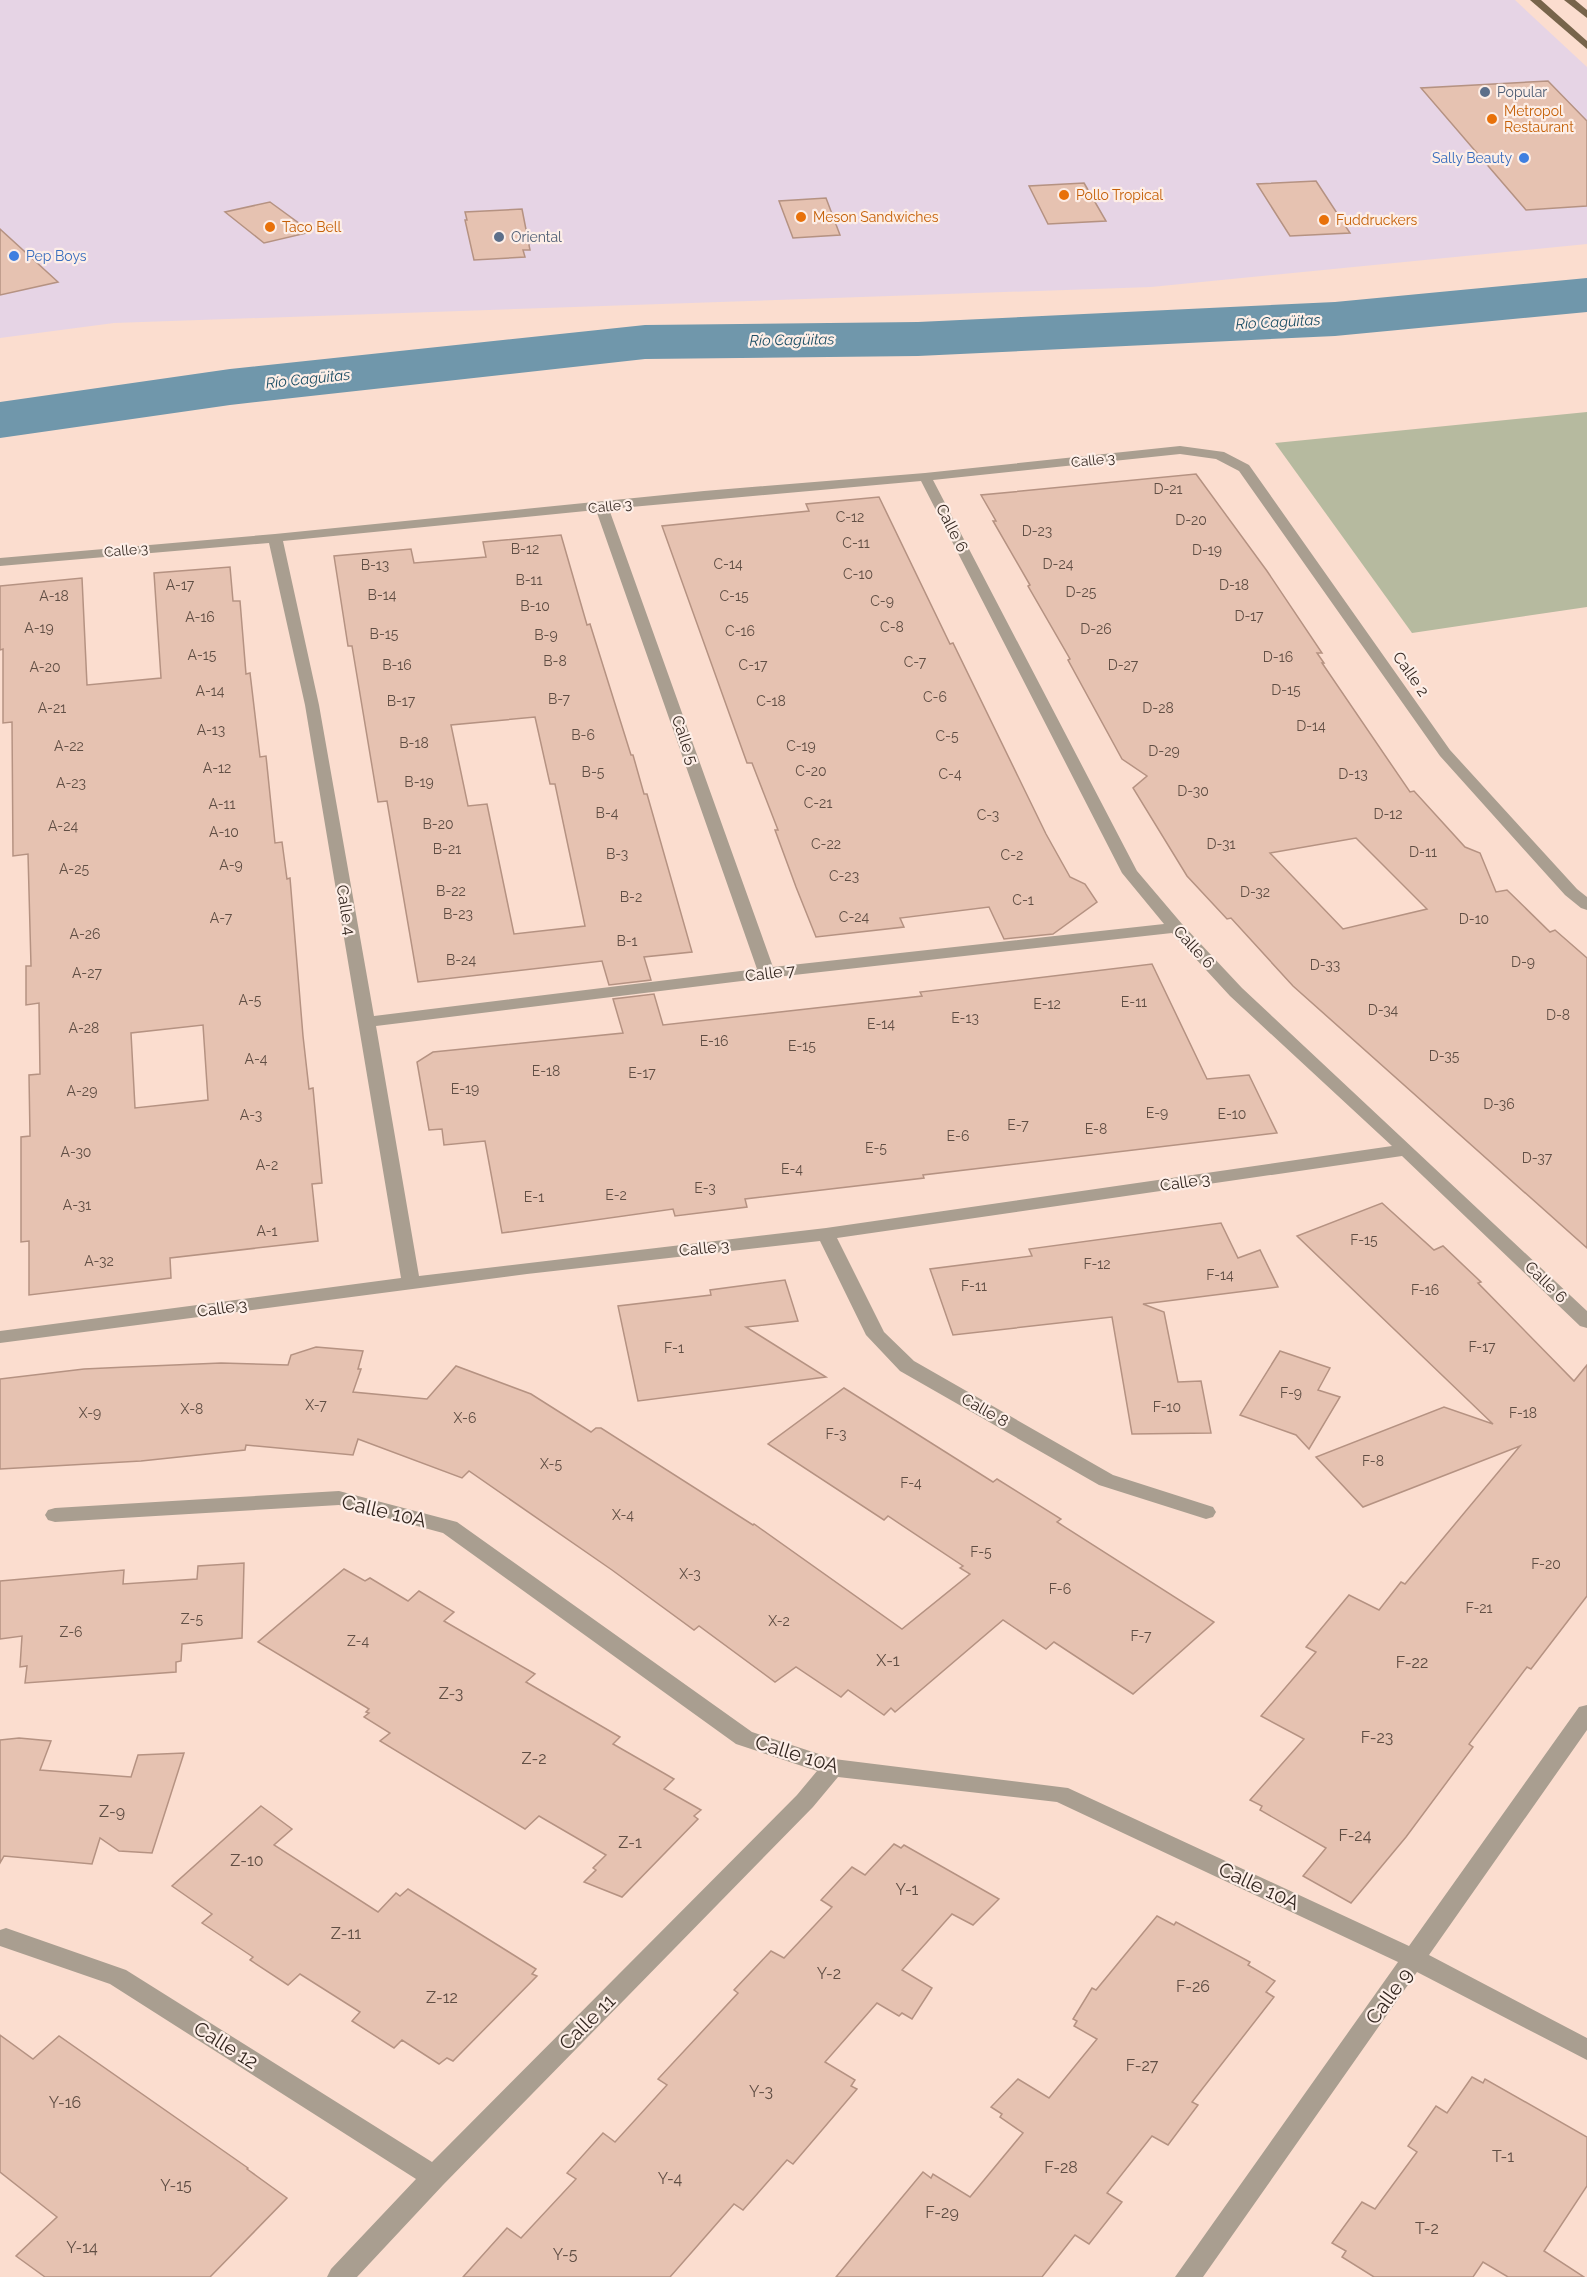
<svg xmlns="http://www.w3.org/2000/svg" width="1587" height="2277" font-family="Raleway,sans-serif">
<style>
.commercial{fill:#e6d4e5}
.green{fill:#b6ba9f}
.lines{fill:none;stroke-linecap:round;stroke-linejoin:round}
.river{fill:#7097ab;fill-rule:evenodd}
.building{fill:#e6c2b1;stroke:#b59282;stroke-width:1.5;fill-rule:evenodd}
.street{fill:#a99e90;fill-rule:evenodd}
.primary{fill:#77644b;fill-rule:evenodd}
.service-dot{fill:#5c6f8a;stroke:#fdeee7;stroke-width:2}
.food-dot{fill:#e8710a;stroke:#fdeee7;stroke-width:2}
.shop-dot{fill:#3f7fe0;stroke:#fdeee7;stroke-width:2}
.labels{text-anchor:middle;dominant-baseline:central;stroke-width:4.5;stroke-linejoin:round;paint-order:stroke}
.far-service-label{font-size:14px;fill:#4e5e75;stroke:#fdeee7;text-anchor:start}
.far-food-label{font-size:14px;fill:#c56008;stroke:#fdeee7;text-anchor:start}
.far-shop-label{font-size:14px;fill:#366cbe;stroke:#fdeee7;text-anchor:end}
.far-street-label{font-size:14px;fill:#342720;stroke:#fdeee7}
.number-label{font-size:14px;fill:#604e44}
.far-water-label{font-size:15px;font-style:italic;fill:#1a4d64;stroke:#fdeee7}
.street-label{font-size:16px;fill:#342720;stroke:#fdeee7}
.near-number-label{font-size:16px;fill:#604e44}
.near-street-label{font-size:20px;fill:#342720;stroke:#fdeee7}
</style>
<rect width="100%" height="100%" fill="#fbddcf"/>
<!-- commercial -->
<polygon class="commercial" points="0,0 1515,0 1587,67 1587,244 1151,287 114,323 0,338"/>
<!-- green -->
<polygon class="green" points="1587,412 1587,607 1412,633 1275,443"/>
<g class="lines">
<!-- river -->
<polygon class="river" points="1587,278 1587,312 1335,336 918,356 645,359 230,405 0,438 0,402 230,369 645,325 918,322 1335,302"/>
</g>
<!-- building -->
<g class="building">
<polygon points="1548,81 1587,121 1587,206 1526,210 1421,88"/>
<polygon points="1316,181 1350,233 1290,236 1257,184"/>
<polygon points="1084,183 1106,221 1048,224 1029,186"/>
<polygon points="826,198 840,235 793,238 779,201"/>
<polygon points="270,202 311,232 264,243 225,212"/>
<polygon points="522,209 530,250 523,250 525,257 474,260 465,220 467,220 465,212"/>
<polygon points="0,229 58,282 0,295"/>
<path d="M1196,474L1267,571L1322,653H1317L1324,663H1322L1410,792L1414,791L1465,847L1480,853L1496,892L1507,890L1550,932L1555,930L1587,958V1248L1293,986L1231,918L1227,919L1187,876L1133,788L1147,776L1122,759L1068,660L1070,659L1028,586L1030,585L993,521H996L981,495ZM1356,838L1427,909L1343,929L1270,853Z"/>
<polygon points="879,497 950,644 953,643 1046,834 1070,877 1085,884 1097,902 1053,934 1004,939 989,907 900,918 904,927 816,937 796,887 775,830 778,830 752,763 747,763 662,526 809,511 806,504"/>
<path d="M561,535L587,625L590,624L631,755H633L644,794H647L692,952L644,957L651,980L609,985L602,961L418,982L387,801L378,802L352,646H348L334,556L411,549L414,563L486,557L483,542ZM535,717L550,784H555L585,926L514,934L487,804L468,806L451,725Z"/>
<path d="M230,567L233,601H240L246,674L250,673L260,757L266,756L275,843L282,842L287,879L290,878L303,1036L309,1089L313,1088L322,1183L312,1184L318,1241L170,1258L171,1278L29,1295V1241L21,1242V1137L30,1136L29,1075L40,1074L39,1003L26,1005V966H31L28,854L13,856L12,722L3,723V649L0,650V586L82,578L87,685L161,678L154,573ZM203,1025L208,1100L135,1108L131,1033Z"/>
<polygon points="1152,964 1207,1079 1249,1075 1277,1133 923,1175 924,1178 745,1199 747,1207 675,1216 673,1209 502,1233 485,1141 444,1145 442,1129 429,1130 417,1062 433,1052 623,1033 613,999 654,994 663,1025 922,996 920,992"/>
<polygon points="1382,1203 1434,1250 1443,1246 1481,1282 1478,1283 1574,1381 1587,1365 1587,1596 1531,1669 1527,1667 1469,1744 1473,1747 1406,1837 1351,1903 1303,1876 1326,1848 1260,1810 1262,1806 1250,1800 1304,1739 1261,1716 1316,1652 1306,1647 1349,1595 1379,1610 1401,1582 1405,1584 1520,1446 1363,1507 1316,1457 1444,1407 1493,1424 1297,1236"/>
<polygon points="1221,1223 1238,1258 1260,1250 1278,1287 1143,1304 1164,1312 1178,1382 1201,1381 1211,1433 1132,1434 1112,1317 953,1335 930,1269 1032,1256 1029,1249"/>
<polygon points="785,1280 798,1321 746,1327 826,1377 638,1401 618,1306 711,1295 710,1290"/>
<polygon points="316,1347 363,1351 358,1369 361,1369 353,1392 427,1399 456,1366 531,1394 591,1432 596,1428 601,1428 753,1525 754,1524 902,1629 970,1574 960,1568 963,1566 888,1516 884,1520 768,1444 844,1388 993,1482 997,1479 1061,1519 1057,1522 1214,1622 1133,1694 1054,1642 1046,1649 1003,1620 895,1712 891,1708 884,1715 848,1690 841,1697 796,1667 775,1682 699,1626 694,1630 612,1570 469,1471 462,1478 358,1439 353,1455 246,1445 245,1450 141,1461 0,1469 0,1379 84,1369 127,1367 221,1363 288,1365 291,1355"/>
<polygon points="1280,1351 1330,1368 1318,1390 1340,1397 1309,1449 1296,1435 1240,1415"/>
<polygon points="244,1563 242,1638 182,1644 181,1661 176,1662 176,1672 25,1683 27,1666 20,1667 22,1636 0,1639 0,1581 124,1570 123,1584 197,1579 198,1566"/>
<polygon points="344,1569 365,1581 370,1578 408,1601 419,1591 454,1612 444,1621 535,1674 526,1682 620,1737 613,1744 674,1779 664,1789 701,1810 694,1816 698,1819 622,1897 584,1882 596,1870 593,1868 606,1855 539,1816 525,1829 380,1741 390,1733 364,1717 369,1713 366,1712 369,1709 258,1642"/>
<polygon points="19,1738 51,1741 40,1770 131,1777 138,1755 184,1753 152,1853 119,1851 100,1838 92,1864 4,1856 0,1863 0,1740"/>
<polygon points="261,1806 292,1829 274,1845 378,1912 396,1893 400,1896 408,1889 536,1969 532,1974 537,1976 453,2061 447,2058 439,2064 402,2040 394,2048 352,2021 360,2012 300,1974 288,1985 250,1960 253,1957 202,1923 212,1914 172,1886"/>
<polygon points="894,1844 901,1848 904,1845 999,1899 973,1925 952,1914 902,1970 932,1988 912,2019 902,2013 899,2016 877,2003 825,2062 855,2080 851,2086 857,2089 793,2164 787,2160 743,2210 734,2204 670,2277 463,2277 507,2228 521,2238 576,2179 567,2173 603,2133 615,2142 667,2085 658,2079 738,1993 734,1990 771,1951 784,1958 832,1907 821,1900 852,1867 865,1875"/>
<polygon points="1157,1916 1174,1925 1176,1922 1250,1962 1248,1965 1275,1981 1266,1992 1274,1997 1192,2102 1198,2105 1168,2145 1152,2136 1107,2193 1122,2202 1089,2244 1075,2235 1042,2277 836,2277 923,2172 931,2178 933,2174 970,2197 1023,2133 1000,2117 1002,2114 991,2107 1018,2079 1049,2098 1097,2039 1074,2026 1077,2021 1073,2019 1092,1988 1096,1990"/>
<polygon points="0,2035 33,2059 59,2036 248,2168 247,2169 287,2198 210,2277 45,2277 16,2256 57,2217 0,2172"/>
<polygon points="1472,2077 1483,2083 1485,2079 1587,2137 1587,2186 1544,2251 1584,2277 1508,2277 1483,2262 1473,2277 1374,2277 1342,2257 1346,2251 1332,2243 1362,2202 1375,2209 1417,2152 1408,2146 1436,2106 1447,2113"/>
</g>
<g class="lines">
<!-- street -->
<g class="street">
<path d="M1180,446L1224,452L1249,465L1450,750L1577,889L1587,897V910L1581,908L1565,895L1440,756L1239,471L1216,459L1180,454L933,480L1137,871L1182,924L1242,988L1587,1311V1328L1580,1326L1402,1156L837,1238L884,1332L914,1361L1113,1475L1213,1507L1216,1512L1213,1517L1206,1519L1099,1485L900,1371L866,1335L820,1241L527,1274L0,1343V1331L401,1278L305,705L269,543L0,566V558L275,534L704,491L925,473ZM921,481L1122,873L1164,924L773,967L609,509ZM596,510L757,969L374,1016L319,705L283,541ZM1172,933L1230,996L1392,1146L826,1228L419,1276L376,1026L767,978Z"/>
<polygon points="339,1491 457,1522 752,1732 834,1759 1068,1788 1409,1946 1579,1707 1587,1705 1587,1730 1429,1955 1587,2038 1587,2060 1417,1972 1203,2277 1175,2277 1398,1962 1057,1802 838,1777 813,1807 443,2185 357,2277 327,2277 331,2269 416,2179 110,1984 0,1946 0,1930 6,1928 126,1970 432,2162 797,1795 817,1771 736,1744 443,1533 339,1505 55,1522 48,1520 45,1515 48,1510 55,1508"/>
</g>
<!-- primary -->
<g class="primary">
<polygon points="1530,0 1541,0 1587,41 1587,49"/>
<polygon points="1564,0 1575,0 1587,10 1587,18"/>
</g>
</g>
<!-- markers -->
<g class="service-dot">
<circle cx="1485" cy="92" r="6"/>
<circle cx="499" cy="237" r="6"/>
</g>
<g class="food-dot">
<circle cx="1492" cy="119" r="6"/>
<circle cx="1064" cy="195" r="6"/>
<circle cx="801" cy="217" r="6"/>
<circle cx="1324" cy="220" r="6"/>
<circle cx="270" cy="227" r="6"/>
</g>
<g class="shop-dot">
<circle cx="1524" cy="158" r="6"/>
<circle cx="14" cy="256" r="6"/>
</g>
<g class="labels">
<!-- far-service labels -->
<g class="far-service-label">
<text x="1497" y="92">Popular</text>
<text x="511" y="237">Oriental</text>
</g>
<!-- far-food labels -->
<g class="far-food-label">
<text x="1504" y="111">Metropol<tspan x="1504" dy="16">Restaurant</tspan></text>
<text x="1076" y="195">Pollo Tropical</text>
<text x="813" y="217">Meson Sandwiches</text>
<text x="1336" y="220">Fuddruckers</text>
<text x="282" y="227">Taco Bell</text>
</g>
<!-- far-shop labels -->
<g class="far-shop-label">
<text x="1512" y="158">Sally Beauty</text>
<text x="26" y="256" text-anchor="start">Pep Boys</text>
</g>
<!-- far-street labels -->
<g class="far-street-label">
<text transform="translate(1093 460) rotate(-6)">Calle 3</text>
<text transform="translate(610 506) rotate(-6)">Calle 3</text>
<text transform="translate(126 550) rotate(-5)">Calle 3</text>
</g>
<!-- number labels -->
<g class="number-label">
<text x="1168" y="489">D-21</text>
<text x="850" y="517">C-12</text>
<text x="1191" y="520">D-20</text>
<text x="1037" y="531">D-23</text>
<text x="856" y="543">C-11</text>
<text x="525" y="549">B-12</text>
<text x="1207" y="550">D-19</text>
<text x="728" y="564">C-14</text>
<text x="1058" y="564">D-24</text>
<text x="375" y="565">B-13</text>
<text x="858" y="574">C-10</text>
<text x="529" y="580">B-11</text>
<text x="180" y="585">A-17</text>
<text x="1234" y="585">D-18</text>
<text x="1081" y="592">D-25</text>
<text x="382" y="595">B-14</text>
<text x="54" y="596">A-18</text>
<text x="734" y="596">C-15</text>
<text x="882" y="601">C-9</text>
<text x="535" y="606">B-10</text>
<text x="1249" y="616">D-17</text>
<text x="200" y="617">A-16</text>
<text x="892" y="627">C-8</text>
<text x="39" y="628">A-19</text>
<text x="1096" y="629">D-26</text>
<text x="740" y="631">C-16</text>
<text x="384" y="634">B-15</text>
<text x="546" y="635">B-9</text>
<text x="202" y="655">A-15</text>
<text x="1278" y="657">D-16</text>
<text x="555" y="661">B-8</text>
<text x="915" y="662">C-7</text>
<text x="397" y="665">B-16</text>
<text x="753" y="665">C-17</text>
<text x="1123" y="665">D-27</text>
<text x="45" y="667">A-20</text>
<text x="1286" y="690">D-15</text>
<text x="210" y="691">A-14</text>
<text x="935" y="697">C-6</text>
<text x="559" y="699">B-7</text>
<text x="401" y="701">B-17</text>
<text x="771" y="701">C-18</text>
<text x="52" y="708">A-21</text>
<text x="1158" y="708">D-28</text>
<text x="1311" y="726">D-14</text>
<text x="211" y="730">A-13</text>
<text x="583" y="735">B-6</text>
<text x="947" y="736">C-5</text>
<text x="414" y="743">B-18</text>
<text x="69" y="746">A-22</text>
<text x="801" y="746">C-19</text>
<text x="1164" y="751">D-29</text>
<text x="217" y="768">A-12</text>
<text x="811" y="771">C-20</text>
<text x="593" y="772">B-5</text>
<text x="950" y="774">C-4</text>
<text x="1353" y="774">D-13</text>
<text x="419" y="782">B-19</text>
<text x="71" y="783">A-23</text>
<text x="1193" y="791">D-30</text>
<text x="818" y="803">C-21</text>
<text x="222" y="804">A-11</text>
<text x="607" y="813">B-4</text>
<text x="1388" y="814">D-12</text>
<text x="988" y="815">C-3</text>
<text x="438" y="824">B-20</text>
<text x="63" y="826">A-24</text>
<text x="224" y="832">A-10</text>
<text x="826" y="844">C-22</text>
<text x="1221" y="844">D-31</text>
<text x="447" y="849">B-21</text>
<text x="1423" y="852">D-11</text>
<text x="617" y="854">B-3</text>
<text x="1012" y="855">C-2</text>
<text x="231" y="865">A-9</text>
<text x="74" y="869">A-25</text>
<text x="844" y="876">C-23</text>
<text x="451" y="891">B-22</text>
<text x="1255" y="892">D-32</text>
<text x="631" y="897">B-2</text>
<text x="1023" y="900">C-1</text>
<text x="458" y="914">B-23</text>
<text x="854" y="917">C-24</text>
<text x="221" y="918">A-7</text>
<text x="1474" y="919">D-10</text>
<text x="85" y="934">A-26</text>
<text x="627" y="941">B-1</text>
<text x="461" y="960">B-24</text>
<text x="1523" y="962">D-9</text>
<text x="1325" y="965">D-33</text>
<text x="87" y="973">A-27</text>
<text x="250" y="1000">A-5</text>
<text x="1134" y="1002">E-11</text>
<text x="1047" y="1004">E-12</text>
<text x="1383" y="1010">D-34</text>
<text x="1558" y="1015">D-8</text>
<text x="965" y="1018">E-13</text>
<text x="881" y="1024">E-14</text>
<text x="84" y="1028">A-28</text>
<text x="714" y="1041">E-16</text>
<text x="802" y="1046">E-15</text>
<text x="1444" y="1056">D-35</text>
<text x="256" y="1059">A-4</text>
<text x="546" y="1071">E-18</text>
<text x="642" y="1073">E-17</text>
<text x="465" y="1089">E-19</text>
<text x="82" y="1091">A-29</text>
<text x="1499" y="1104">D-36</text>
<text x="1157" y="1113">E-9</text>
<text x="1232" y="1114">E-10</text>
<text x="251" y="1115">A-3</text>
<text x="1018" y="1125">E-7</text>
<text x="1096" y="1129">E-8</text>
<text x="958" y="1136">E-6</text>
<text x="876" y="1148">E-5</text>
<text x="76" y="1152">A-30</text>
<text x="1537" y="1158">D-37</text>
<text x="267" y="1165">A-2</text>
<text x="792" y="1169">E-4</text>
<text x="705" y="1188">E-3</text>
<text x="616" y="1195">E-2</text>
<text x="534" y="1197">E-1</text>
<text x="77" y="1205">A-31</text>
<text x="267" y="1231">A-1</text>
<text x="1364" y="1240">F-15</text>
<text x="99" y="1261">A-32</text>
<text x="1097" y="1264">F-12</text>
<text x="1220" y="1275">F-14</text>
<text x="974" y="1286">F-11</text>
<text x="1425" y="1290">F-16</text>
<text x="1482" y="1347">F-17</text>
<text x="674" y="1348">F-1</text>
<text x="1291" y="1393">F-9</text>
<text x="316" y="1405">X-7</text>
<text x="1167" y="1407">F-10</text>
<text x="192" y="1409">X-8</text>
<text x="90" y="1413">X-9</text>
<text x="1523" y="1413">F-18</text>
<text x="465" y="1418">X-6</text>
<text x="836" y="1434">F-3</text>
<text x="1373" y="1461">F-8</text>
<text x="551" y="1464">X-5</text>
<text x="911" y="1483">F-4</text>
<text x="623" y="1515">X-4</text>
<text x="981" y="1552">F-5</text>
<text x="1546" y="1564">F-20</text>
<text x="690" y="1574">X-3</text>
<text x="1060" y="1589">F-6</text>
<text x="1479" y="1608">F-21</text>
<text x="192" y="1619">Z-5</text>
<text x="779" y="1621">X-2</text>
<text x="71" y="1632">Z-6</text>
<text x="1141" y="1636">F-7</text>
<text x="358" y="1641">Z-4</text>
</g>
<!-- far-water labels -->
<g class="far-water-label">
<text transform="translate(1278 322) rotate(-3)">Río Cagüitas</text>
<text transform="translate(792 340) rotate(-1)">Río Cagüitas</text>
<text transform="translate(308 379) rotate(-6)">Río Cagüitas</text>
</g>
<!-- street labels -->
<g class="street-label">
<text transform="translate(952 528) rotate(63)">Calle 6</text>
<text transform="translate(1411 674) rotate(55)">Calle 2</text>
<text transform="translate(685 740) rotate(71)">Calle 5</text>
<text transform="translate(346 910) rotate(81)">Calle 4</text>
<text transform="translate(1194 947) rotate(47)">Calle 6</text>
<text transform="translate(770 973) rotate(-7)">Calle 7</text>
<text transform="translate(1185 1182) rotate(-8)">Calle 3</text>
<text transform="translate(704 1248) rotate(-6)">Calle 3</text>
<text transform="translate(1546 1282) rotate(44)">Calle 6</text>
<text transform="translate(222 1308) rotate(-8)">Calle 3</text>
<text transform="translate(985 1410) rotate(30)">Calle 8</text>
</g>
<!-- near-number labels -->
<g class="near-number-label">
<text x="888" y="1660">X-1</text>
<text x="1412" y="1662">F-22</text>
<text x="451" y="1693">Z-3</text>
<text x="1377" y="1737">F-23</text>
<text x="534" y="1758">Z-2</text>
<text x="112" y="1811">Z-9</text>
<text x="1355" y="1835">F-24</text>
<text x="630" y="1842">Z-1</text>
<text x="247" y="1860">Z-10</text>
<text x="907" y="1889">Y-1</text>
<text x="346" y="1933">Z-11</text>
<text x="829" y="1973">Y-2</text>
<text x="1193" y="1986">F-26</text>
<text x="442" y="1997">Z-12</text>
<text x="1142" y="2065">F-27</text>
<text x="761" y="2091">Y-3</text>
<text x="65" y="2102">Y-16</text>
<text x="1503" y="2156">T-1</text>
<text x="1061" y="2167">F-28</text>
<text x="670" y="2178">Y-4</text>
<text x="176" y="2185">Y-15</text>
<text x="942" y="2212">F-29</text>
<text x="1427" y="2228">T-2</text>
<text x="82" y="2247">Y-14</text>
<text x="565" y="2254">Y-5</text>
</g>
<!-- near-street labels -->
<g class="near-street-label">
<text transform="translate(384 1511) rotate(13)">Calle 10A</text>
<text transform="translate(797 1754) rotate(17)">Calle 10A</text>
<text transform="translate(1259 1886) rotate(25)">Calle 10A</text>
<text transform="translate(1389 1996) rotate(-54)">Calle 9</text>
<text transform="translate(587 2022) rotate(-45)">Calle 11</text>
<text transform="translate(226 2045) rotate(32)">Calle 12</text>
</g>
</g>
</svg>
